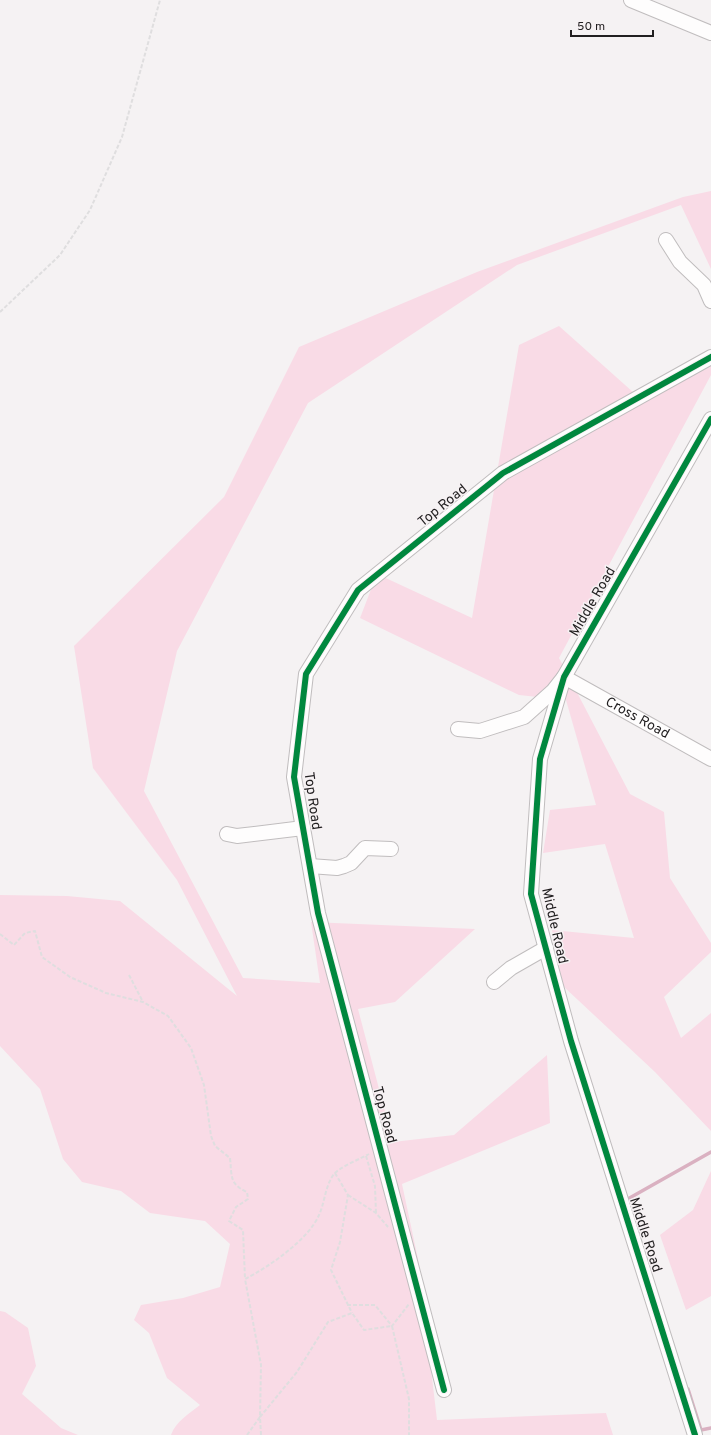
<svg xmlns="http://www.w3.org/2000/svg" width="711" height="1435" font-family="Overpass,sans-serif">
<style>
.green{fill:#f9dbe6}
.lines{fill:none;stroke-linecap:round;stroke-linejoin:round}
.stream{stroke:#dab1c1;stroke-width:3.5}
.minor-casing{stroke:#c0bdbe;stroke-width:16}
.path{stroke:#dfdedf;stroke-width:2;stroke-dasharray:4 2;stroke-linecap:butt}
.minor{stroke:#fefdfd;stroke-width:14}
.cycleway-casing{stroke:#f6f1f3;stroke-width:8}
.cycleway{stroke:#00873e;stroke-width:6}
.labels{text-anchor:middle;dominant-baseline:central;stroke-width:3;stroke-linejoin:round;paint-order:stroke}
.street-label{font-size:14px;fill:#211f20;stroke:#f6f1f3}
</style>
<rect width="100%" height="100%" fill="#f5f2f3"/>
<!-- green -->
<g class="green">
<path d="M711,191V269L681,205L517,265L308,403L177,651L144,791L243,978L320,983L311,922L475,929L395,1002L358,1009L393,1142L454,1135L547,1055L550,1123L402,1184L418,1259L437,1420L606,1413L613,1435H171C176,1421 189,1414 200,1405L167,1378L149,1333L134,1320L141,1305L183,1298L220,1287L230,1244L205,1221L150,1213L121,1191L82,1182L63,1159L40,1089L0,1046V895L67,896L120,901L237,996L177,880L93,768L74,646L224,497L299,347L477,272L683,197Z"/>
<polygon points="559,326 643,401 711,365 711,375 559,658 630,794 664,812 670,878 711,943 711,952 664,997 681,1038 711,1013 711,1131 655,1072 563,986 552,930 634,938 605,844 543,853 550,810 596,805 566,700 519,695 360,618 377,574 472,618 519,345"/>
<polygon points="711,1171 711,1296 686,1310 660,1235 693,1210"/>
<polygon points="0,1311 5,1312 28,1328 36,1366 22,1394 61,1428 78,1435 0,1435"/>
</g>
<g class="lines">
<!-- stream -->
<g class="stream">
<polyline points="626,1200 711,1152"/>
<polyline points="688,1389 701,1430 711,1428"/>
</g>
<!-- minor casing -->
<g class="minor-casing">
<g id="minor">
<polyline points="631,0 711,33"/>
<polyline points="666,240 680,262 704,285 711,301"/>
<path id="s1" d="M458,729L480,731L524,717L553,691L564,677L711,759"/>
<polyline points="227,834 237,836 303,828"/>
<polyline points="310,866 337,868 344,866 351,863 365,848 391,849"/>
<polyline points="494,982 511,968 546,948"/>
<polyline points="444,1390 318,913 294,777 306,674 358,590 503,473 711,357"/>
<polyline points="695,1435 571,1041 531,894 540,759 564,677 711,419"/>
</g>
</g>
<!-- path -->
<g class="path">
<polyline points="0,312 60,255 90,210 122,137 160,0"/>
<path d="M0,934L14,945L25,933L35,931L42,957L70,977L106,993L143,1002L168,1016L191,1048L204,1085L211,1136L215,1146L230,1158C232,1176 229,1184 247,1192L248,1199L236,1207L229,1221L243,1230L245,1279"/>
<polyline points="129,975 143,1002"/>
<polyline points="366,1156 375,1186 376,1213"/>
<polyline points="335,1173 348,1195 340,1242 331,1270 352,1313"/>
<polyline points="348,1195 376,1213 388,1227"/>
<polyline points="347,1305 375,1305 392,1326 409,1304"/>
<path d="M247,1435L260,1417L261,1365L245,1279C269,1267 309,1239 319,1215C325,1202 325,1186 334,1174C340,1167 360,1159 369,1154"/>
<polyline points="261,1435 260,1417 297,1372 328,1322 352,1313 364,1330 392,1326 409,1399 409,1435"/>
</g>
<!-- minor -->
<use href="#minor" class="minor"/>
<!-- cycleway casing -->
<g class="cycleway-casing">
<g id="cycleway">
<polyline points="444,1390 318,913 294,777 306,674 358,590 503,473 711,357"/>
<polyline points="695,1435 571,1041 531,894 540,759 564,677 711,419"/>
</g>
</g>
<!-- cycleway -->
<use href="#cycleway" class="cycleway"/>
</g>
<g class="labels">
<!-- street labels -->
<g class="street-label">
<text transform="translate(443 506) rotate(-39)">Top Road</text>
<text transform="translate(593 602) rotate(-60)">Middle Road</text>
<text stroke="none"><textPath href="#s1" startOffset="209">Cross Road</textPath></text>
<text transform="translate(312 801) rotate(82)">Top Road</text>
<text transform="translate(554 926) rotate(77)">Middle Road</text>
<text transform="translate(384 1115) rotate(75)">Top Road</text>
<text transform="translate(645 1235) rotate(72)">Middle Road</text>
</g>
</g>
<!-- scale -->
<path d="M571 30v6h82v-6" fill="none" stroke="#211f20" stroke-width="2"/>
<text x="577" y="30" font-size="12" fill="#211f20" stroke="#f6f1f3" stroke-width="3" paint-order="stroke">50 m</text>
</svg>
